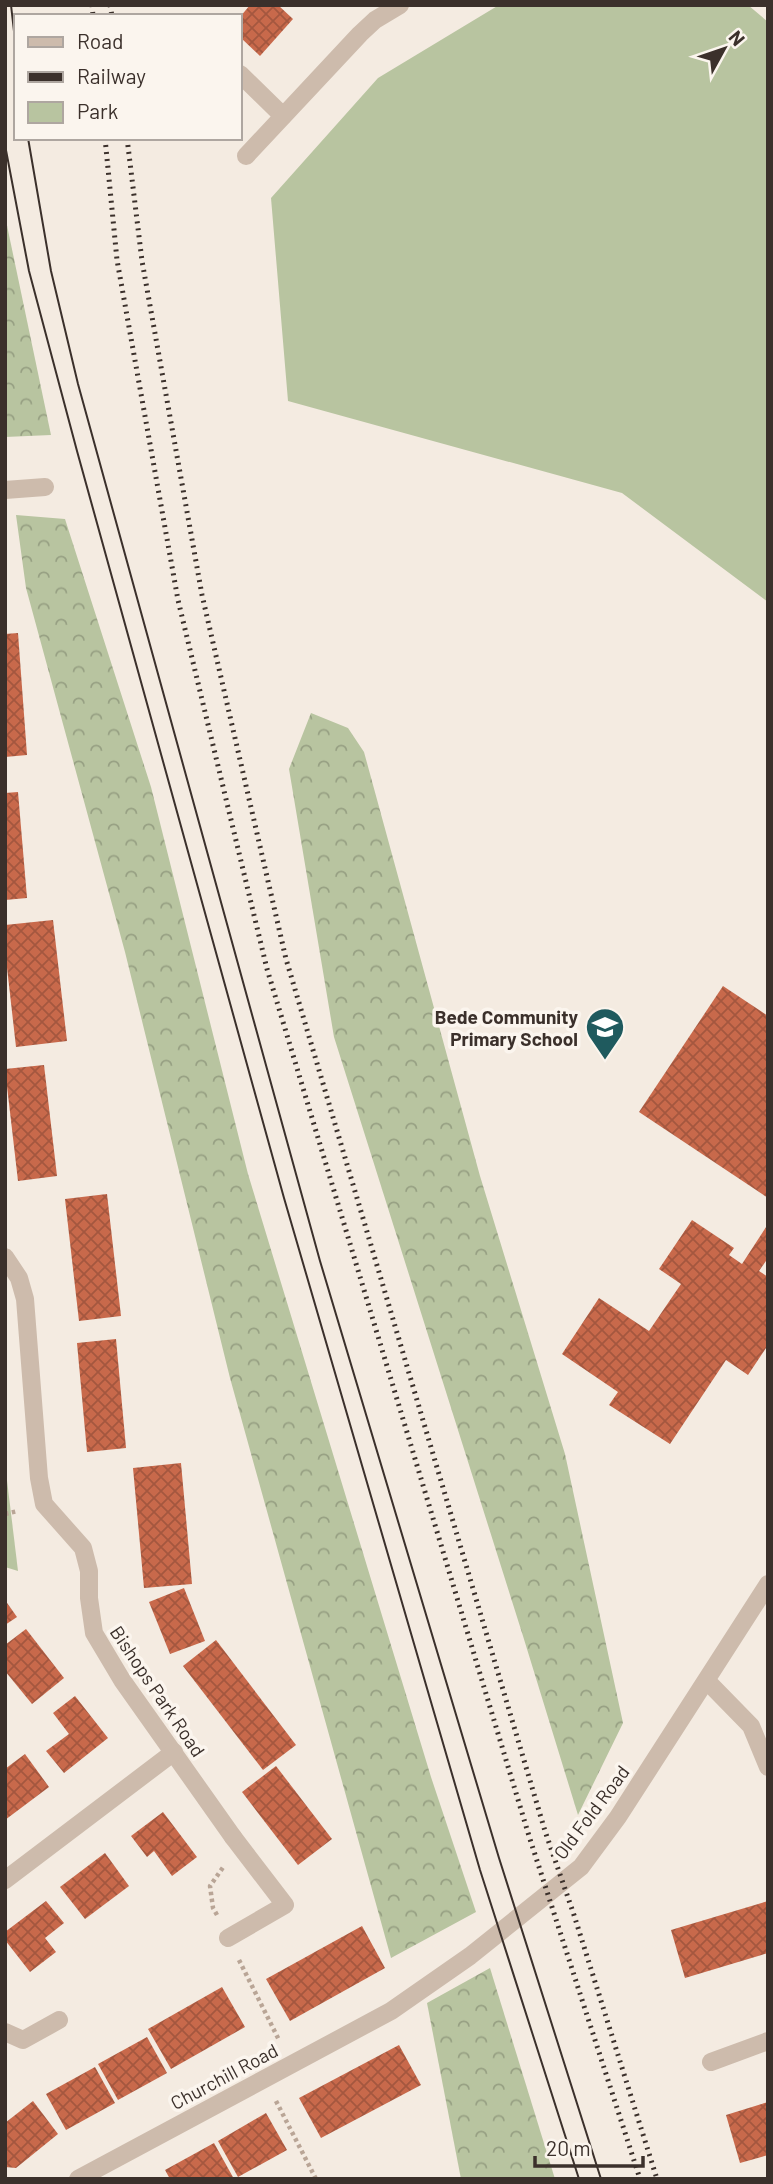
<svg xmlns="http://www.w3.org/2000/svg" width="773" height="2184" font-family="Barlow,sans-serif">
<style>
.green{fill:#b8c4a0}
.forest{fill:url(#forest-crowns)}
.building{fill:url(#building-cross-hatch)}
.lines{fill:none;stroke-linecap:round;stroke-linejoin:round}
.path{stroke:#b9a596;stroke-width:4.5;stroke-dasharray:3.5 3.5;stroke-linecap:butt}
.lane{stroke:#cdbbac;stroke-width:18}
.street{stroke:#cdbbac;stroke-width:18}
.tram{stroke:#3b302b;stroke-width:2}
.rail{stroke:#3b302b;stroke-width:5;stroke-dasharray:2 5;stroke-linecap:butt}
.labels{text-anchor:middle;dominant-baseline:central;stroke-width:7;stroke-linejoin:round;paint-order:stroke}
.poi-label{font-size:19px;font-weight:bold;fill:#3b302b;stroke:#fbf5ee;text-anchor:end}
.street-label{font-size:19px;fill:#3b302b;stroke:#fbf5ee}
</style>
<defs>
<pattern id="forest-crowns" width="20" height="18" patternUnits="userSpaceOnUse" patternTransform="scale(1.75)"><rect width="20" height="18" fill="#b8c4a0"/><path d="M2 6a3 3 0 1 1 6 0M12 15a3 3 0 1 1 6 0" fill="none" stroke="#97a083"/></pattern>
<pattern id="building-cross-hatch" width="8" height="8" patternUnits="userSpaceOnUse" patternTransform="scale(1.75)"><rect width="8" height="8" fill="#c8694b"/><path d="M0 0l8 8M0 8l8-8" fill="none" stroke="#a4573f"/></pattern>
</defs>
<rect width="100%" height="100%" fill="#f4ebe1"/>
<!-- green -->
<g class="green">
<polygon points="499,5 748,5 768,22 768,602 622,493 288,401 271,198 378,78"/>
<polygon points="5,1464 18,1571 5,1567"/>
</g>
<!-- forest -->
<g class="forest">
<polygon points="5,216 9,235 51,435 5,437"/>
<polygon points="16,515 65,519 151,787 248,1174 431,1777 476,1912 391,1958 230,1378 125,952 26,588"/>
<polygon points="311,713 348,728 364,752 480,1176 565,1454 623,1723 578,1815 523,1636 334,1037 289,769"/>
<polygon points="490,1968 555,2179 461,2179 427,2003"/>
</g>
<!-- building -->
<g class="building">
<polygon points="250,5 278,5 293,19 260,56 240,37 240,17"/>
<polygon points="18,633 27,755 5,757 5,634"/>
<polygon points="18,792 27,898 5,900 5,793"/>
<polygon points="53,920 67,1041 16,1047 5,950 5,925"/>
<polygon points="723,986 768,1016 768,1198 639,1112"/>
<polygon points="44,1065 57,1176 18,1181 5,1069"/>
<polygon points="107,1194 121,1316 79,1321 65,1199"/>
<polygon points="692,1220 734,1248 729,1255 742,1264 768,1224 768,1258 759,1271 768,1277 768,1345 748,1375 726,1360 670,1444 609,1405 618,1392 562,1354 599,1298 649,1331 681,1284 659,1269"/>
<polygon points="116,1339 126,1448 87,1452 77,1343"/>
<polygon points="181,1463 192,1584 144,1588 133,1468"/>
<polygon points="184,1588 205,1641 170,1654 149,1602"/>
<polygon points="5,1600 17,1617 5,1625"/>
<polygon points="26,1629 64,1678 32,1704 5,1671 5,1645"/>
<polygon points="216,1640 296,1745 263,1770 183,1666"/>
<polygon points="75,1696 108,1738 64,1773 46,1751 69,1734 53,1713"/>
<polygon points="25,1754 49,1787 5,1820 5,1769"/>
<polygon points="276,1766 332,1839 298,1865 242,1792"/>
<polygon points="163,1812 197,1857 172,1876 154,1851 147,1857 131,1836"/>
<polygon points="105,1853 129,1886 85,1919 60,1887"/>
<polygon points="46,1901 64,1923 45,1938 56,1952 30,1972 5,1940 5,1932"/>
<polygon points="768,1901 768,1953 685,1978 671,1930"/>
<polygon points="362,1926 385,1968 290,2021 266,1979"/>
<polygon points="222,1987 245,2027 171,2069 148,2029"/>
<polygon points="147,2037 167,2073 118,2100 98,2064"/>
<polygon points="399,2045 421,2085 321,2138 299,2098"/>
<polygon points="95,2067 115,2103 66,2130 46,2094"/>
<polygon points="33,2101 58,2134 16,2168 5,2167 5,2123"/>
<polygon points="768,2102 768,2155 740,2163 726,2115"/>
<polygon points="266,2113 287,2150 238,2177 218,2141"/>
<polygon points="214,2143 234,2179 170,2179 165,2170"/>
</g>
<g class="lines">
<!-- path -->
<g class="path">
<polyline points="5,1514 18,1511"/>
<polyline points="217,1915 213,1908 210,1886 224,1866"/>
<polyline points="239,1960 279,2040"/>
<polyline points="276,2101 316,2179"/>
</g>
<!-- lane -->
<g class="lane">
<polyline points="228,1938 285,1905 233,1837"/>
<polyline points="5,2032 23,2040 59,2020"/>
</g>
<!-- street -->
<g class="street">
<polyline points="240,74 283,116"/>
<polyline points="246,156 360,34 375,20 400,5"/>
<polyline points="5,490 45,487"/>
<polyline points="5,1257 19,1278 25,1299 39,1478 44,1504 83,1548 89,1571 89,1598 94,1633 122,1680 233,1837"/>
<polyline points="707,1681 751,1726 768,1767"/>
<polyline points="5,1880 174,1752"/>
<polyline points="711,2062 768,2041"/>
<polyline points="78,2179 391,2011 470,1956 581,1867 618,1817 768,1584"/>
</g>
<!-- tram -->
<g class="tram">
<polyline points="11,5 16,49"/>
<polyline points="28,138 51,271 78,384 320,1261 499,1858 601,2179"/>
<polyline points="5,145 29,271 77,451 284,1198 480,1870 579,2179"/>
</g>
<!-- rail -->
<g class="rail">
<polyline points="92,5 93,16"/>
<polyline points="110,5 112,16"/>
<polyline points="105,138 117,260 178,600 267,969 529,1836 640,2179"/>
<polyline points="127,138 142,261 202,595 286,959 545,1831 574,1915 657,2179"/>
</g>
</g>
<!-- icons -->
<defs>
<g id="school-pin" transform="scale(2.0125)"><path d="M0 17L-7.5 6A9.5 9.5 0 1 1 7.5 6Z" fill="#1f5a5e" stroke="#fbf5ee"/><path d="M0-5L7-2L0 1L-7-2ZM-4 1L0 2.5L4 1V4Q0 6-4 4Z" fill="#fff"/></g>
</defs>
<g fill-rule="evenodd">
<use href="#school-pin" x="605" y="1027"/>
</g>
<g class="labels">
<!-- poi labels -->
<g class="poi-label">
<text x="578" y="1016">Bede Community<tspan x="578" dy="22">Primary School</tspan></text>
</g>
<!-- street labels -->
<g class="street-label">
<text transform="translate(158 1691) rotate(56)">Bishops Park Road</text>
<text transform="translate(591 1812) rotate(-53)">Old Fold Road</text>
<text transform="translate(224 2076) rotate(-28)">Churchill Road</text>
</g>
</g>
<!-- border -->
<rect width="773" height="2184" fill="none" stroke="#3b302b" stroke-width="14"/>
<!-- legend -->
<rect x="14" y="14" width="228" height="126" fill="#fbf5ee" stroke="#aea6a0" stroke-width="2"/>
<rect x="28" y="37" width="35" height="10" fill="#cdbbac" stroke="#aea6a0" stroke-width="2"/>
<text x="77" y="49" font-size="21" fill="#3b302b">Road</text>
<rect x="28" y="72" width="35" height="10" fill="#3b302b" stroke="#aea6a0" stroke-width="2"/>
<text x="77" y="84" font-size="21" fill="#3b302b">Railway</text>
<rect x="28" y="102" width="35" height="21" fill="#b8c4a0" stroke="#aea6a0" stroke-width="2"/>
<text x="77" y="119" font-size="21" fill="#3b302b">Park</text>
<!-- north arrow -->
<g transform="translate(724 49) rotate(50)" stroke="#fbf5ee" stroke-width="5" paint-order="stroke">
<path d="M0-5L12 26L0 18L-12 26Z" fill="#3b302b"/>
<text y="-10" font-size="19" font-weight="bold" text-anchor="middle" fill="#3b302b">N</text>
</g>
<!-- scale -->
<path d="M535 2156v10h108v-10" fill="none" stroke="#3b302b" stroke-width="3.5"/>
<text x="546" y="2156" font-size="21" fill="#3b302b" stroke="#fbf5ee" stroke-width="5" paint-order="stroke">20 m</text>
</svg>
